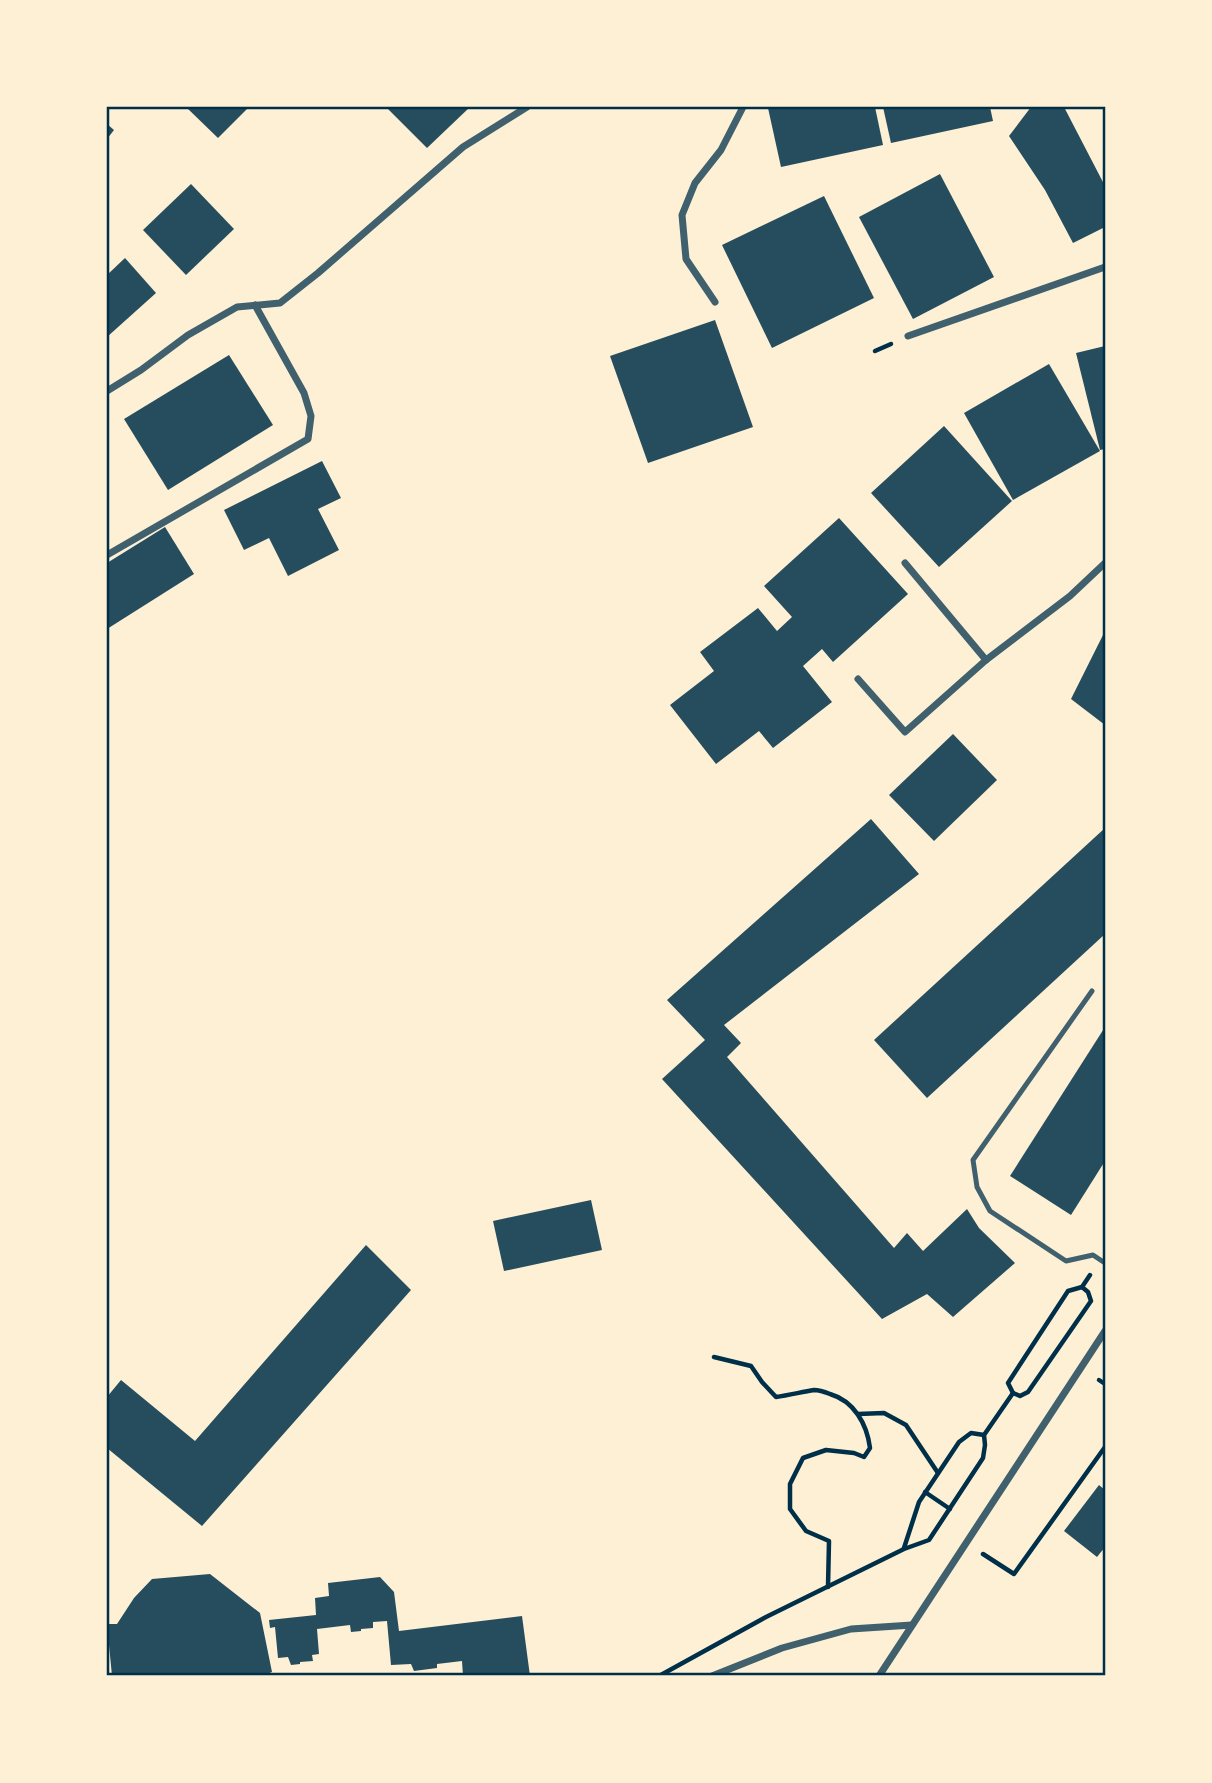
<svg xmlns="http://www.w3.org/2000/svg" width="1212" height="1783" font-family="Ubuntu,sans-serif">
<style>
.building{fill:#264d5e}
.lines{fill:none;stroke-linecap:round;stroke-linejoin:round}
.path{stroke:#003049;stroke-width:4.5}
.service{stroke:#3f606c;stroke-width:5}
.minor{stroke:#3f606c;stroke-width:7}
.neatline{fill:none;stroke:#003049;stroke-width:2.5}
</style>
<rect width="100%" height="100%" fill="#fdf0d5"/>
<!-- building -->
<g class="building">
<polygon points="186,107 249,107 218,138"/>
<polygon points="386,107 470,107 427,148"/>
<polygon points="774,107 875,107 883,145 781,167 768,108"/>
<polygon points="883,107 990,107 993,121 891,143"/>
<polygon points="1031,107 1064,107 1105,186 1105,227 1073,243 1045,190 1009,136"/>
<polygon points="107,124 114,130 107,139"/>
<polygon points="940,174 994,277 913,319 859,217"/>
<polygon points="191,184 234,229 186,275 143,230"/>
<polygon points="824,196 874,298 772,348 722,245"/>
<polygon points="125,258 156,293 107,337 107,275"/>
<polygon points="715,320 753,427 648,463 610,356"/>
<polygon points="1105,346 1105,449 1100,450 1076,353"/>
<polygon points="229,355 273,425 168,490 124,419"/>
<polygon points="1049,364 1100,451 1013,500 964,413"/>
<polygon points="944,426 1012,501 939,567 871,493"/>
<polygon points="322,461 341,498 318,509 339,550 288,576 269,538 244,550 224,510"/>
<polygon points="839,518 908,594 833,662 822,649 803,666 832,702 773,748 759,731 716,764 670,705 714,671 700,652 758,608 777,631 792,617 764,586"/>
<polygon points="165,527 194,574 107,629 107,563"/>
<polygon points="1105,631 1105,725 1071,699"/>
<polygon points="953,734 997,780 934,841 889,795"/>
<polygon points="871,819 919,874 724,1025 741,1043 727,1057 894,1248 907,1233 923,1251 967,1209 979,1228 1015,1263 953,1317 927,1294 882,1319 662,1079 705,1040 667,1000"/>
<polygon points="1105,828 1105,934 927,1098 874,1040"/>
<polygon points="1105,1027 1105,1161 1071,1215 1010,1176"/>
<polygon points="591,1200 602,1250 504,1271 493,1221"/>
<polygon points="366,1245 411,1290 202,1526 107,1448 107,1397 121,1380 195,1441"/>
<polygon points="1099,1485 1105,1490 1105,1547 1097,1557 1064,1531"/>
<polygon points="210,1574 260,1613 272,1672 262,1676 112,1676 107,1624 117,1624 134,1598 152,1579"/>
<polygon points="380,1577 394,1592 399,1631 522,1616 530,1676 463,1676 462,1661 437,1664 437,1668 414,1671 411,1664 391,1665 387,1621 373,1622 373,1628 361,1629 361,1631 351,1632 350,1625 317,1629 319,1654 312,1655 313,1661 300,1662 300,1664 291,1665 288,1657 278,1658 275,1627 270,1628 269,1620 316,1615 315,1598 329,1596 328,1583"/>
</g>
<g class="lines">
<!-- path -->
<g class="path">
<polyline points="875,351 891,344"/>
<path d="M714,1357L751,1366L762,1382L776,1397C789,1395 802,1392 814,1390C819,1390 825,1392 830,1394C854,1401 867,1424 870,1448L864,1457L854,1453L826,1450L803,1458L790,1484V1509L806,1531L829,1541L828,1587"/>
<polyline points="1099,1380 1105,1384"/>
<polyline points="1013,1393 1008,1383 1068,1291 1082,1287 1090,1275"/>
<polyline points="1013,1393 1020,1396 1028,1392 1091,1301 1088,1292 1082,1287"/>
<polyline points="858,1414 884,1413 906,1425 938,1473"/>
<polyline points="925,1492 950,1509"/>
<polyline points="904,1548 919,1502 959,1442 971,1433 984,1435"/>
<polyline points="983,1554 1014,1574 1105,1447"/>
<polyline points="659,1676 766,1617 904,1549 929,1540 983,1458 985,1445 984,1435 1013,1393"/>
</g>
<!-- service -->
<polyline class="service" points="1092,991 973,1160 977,1187 990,1211 1066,1261 1093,1255 1105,1263"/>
<!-- minor -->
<g class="minor">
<polyline points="715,302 686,259 682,215 695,183 721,150 743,107"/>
<polyline points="908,336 1105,267"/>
<polyline points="107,391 141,370 188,335 237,307 280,303 318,273 463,147 527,107"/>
<polyline points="107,555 308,439 311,416 304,393 255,305"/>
<polyline points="905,563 986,660"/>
<polyline points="858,679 905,732 986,660 1070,596 1105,563"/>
<polyline points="712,1676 782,1648 851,1629 912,1625"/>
<polyline points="879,1676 1105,1331"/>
</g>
</g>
<!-- border -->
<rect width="1212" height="1783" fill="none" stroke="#fdf0d5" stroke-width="217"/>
<rect x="108" y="108" width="996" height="1566" class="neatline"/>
</svg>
